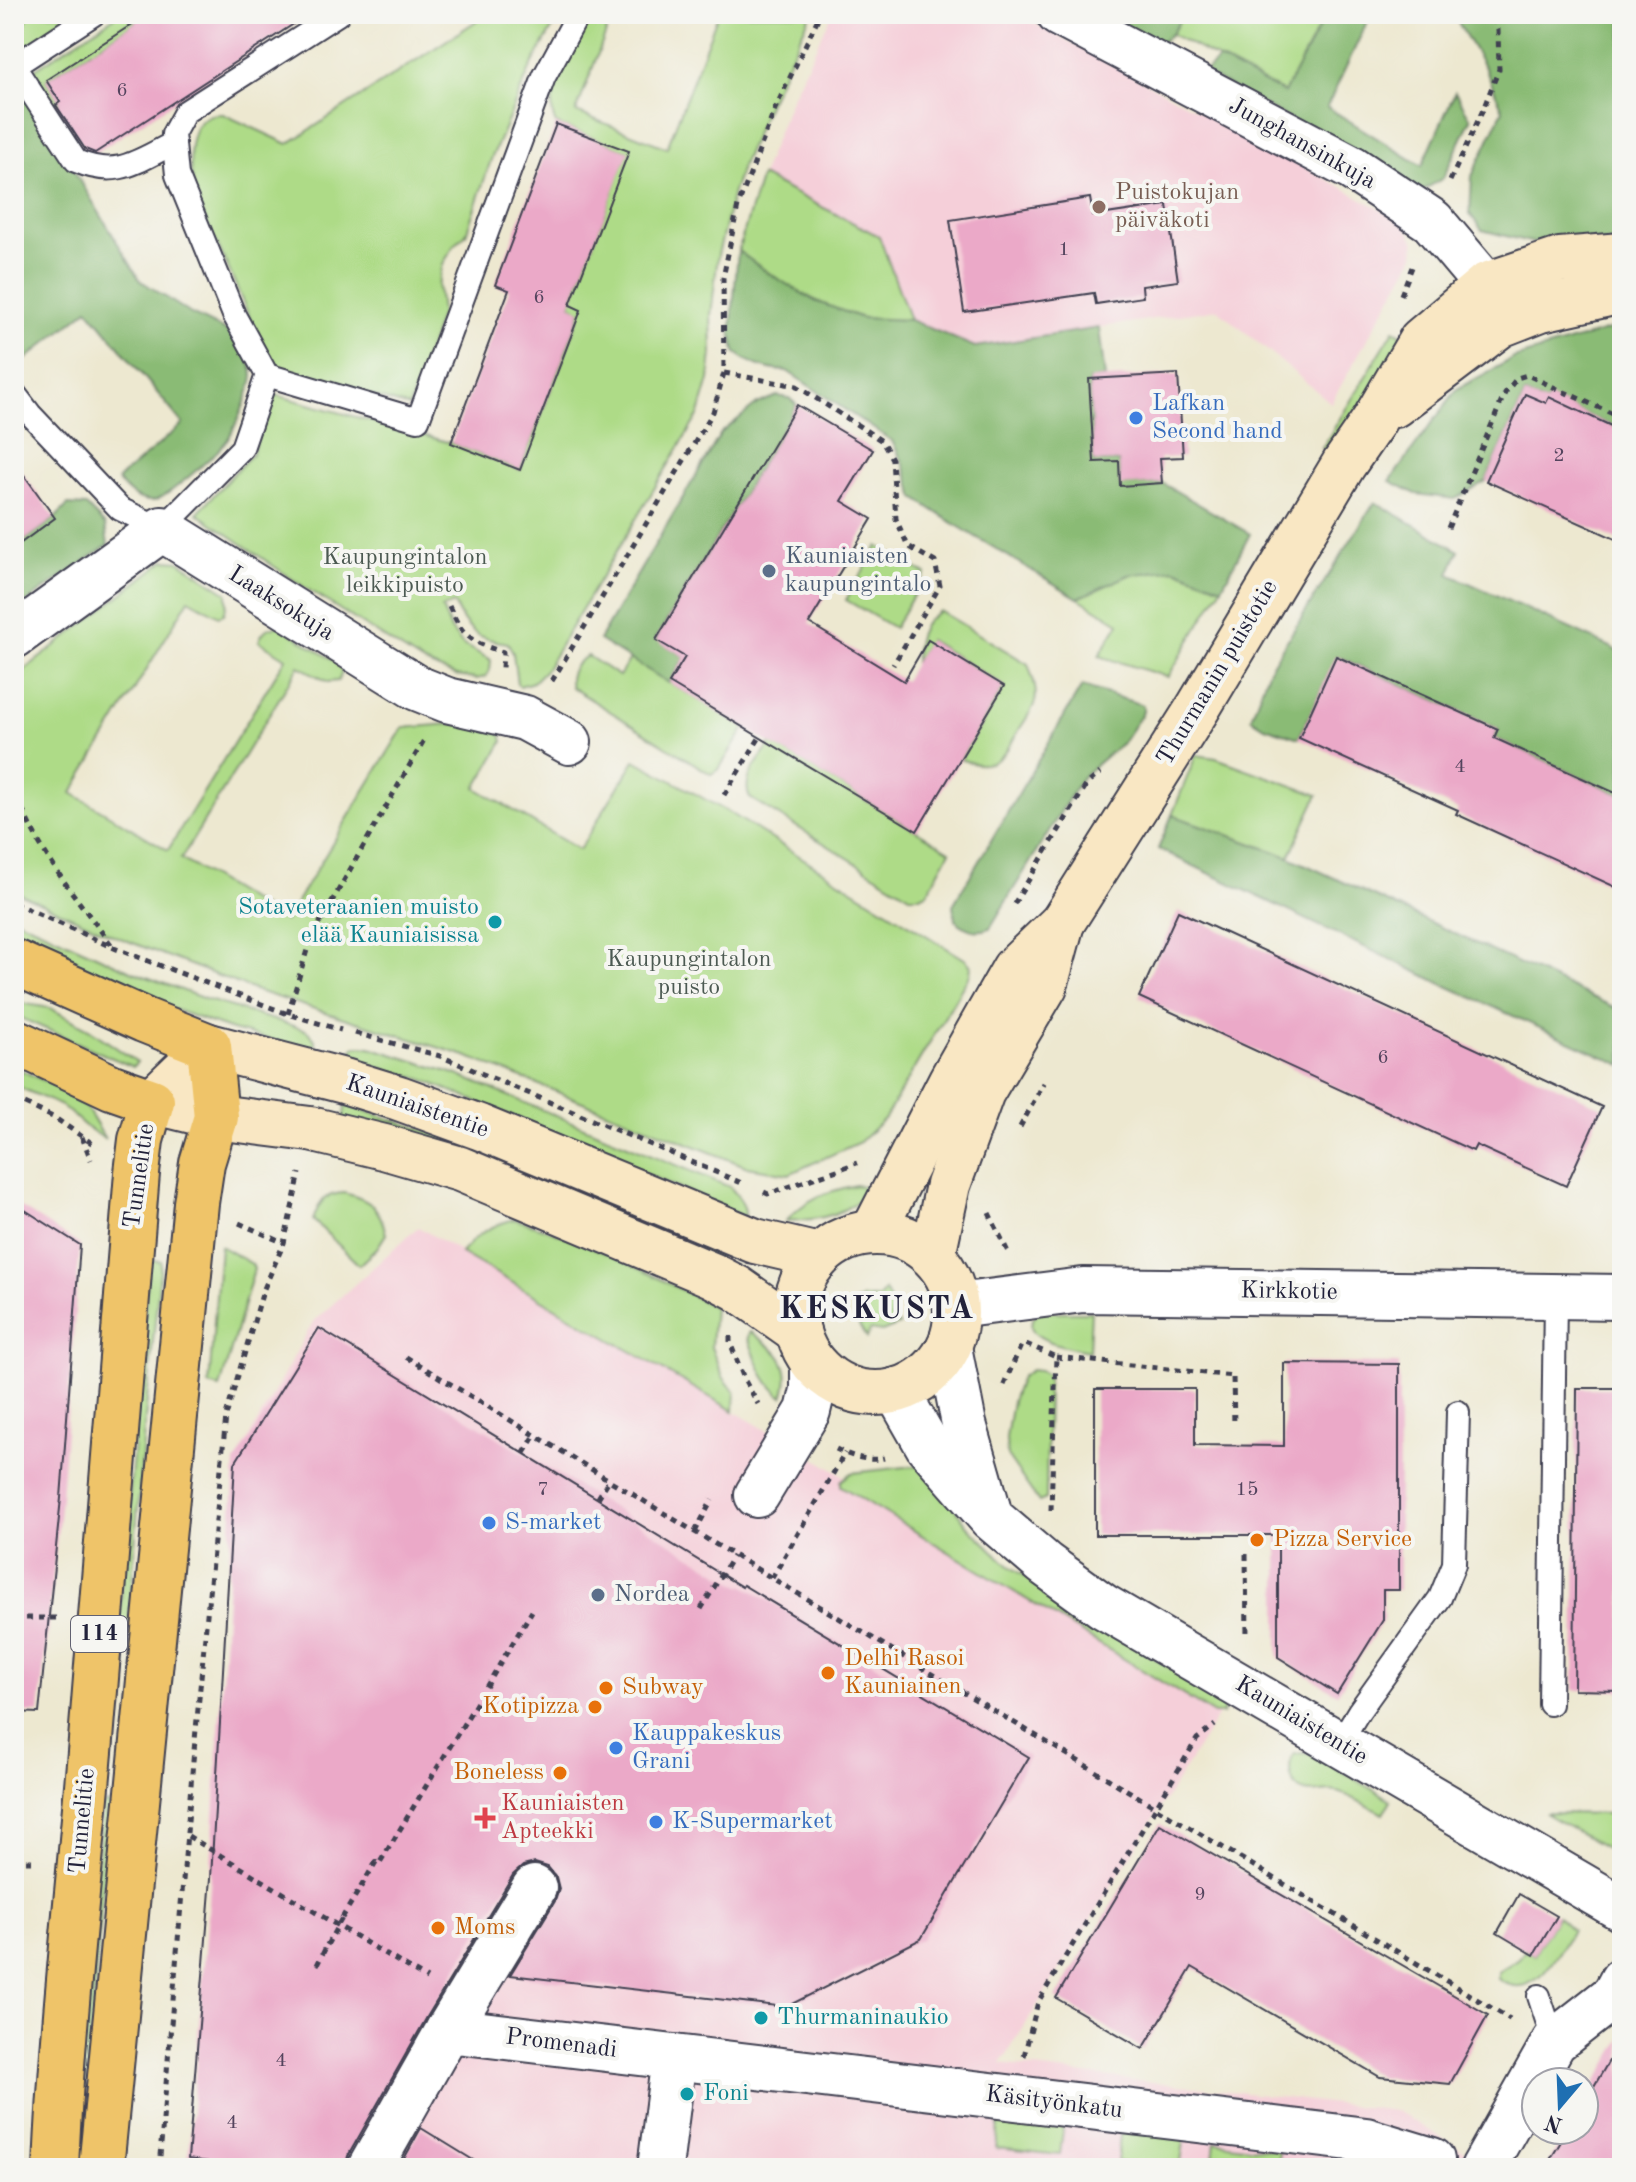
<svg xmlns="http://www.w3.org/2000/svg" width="1636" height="2182" font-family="'Old Standard TT',serif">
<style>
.built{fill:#f5cfd9}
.green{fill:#aedb87;stroke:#687e61;stroke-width:2}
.forest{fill:#8abb74;stroke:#566e58;stroke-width:2}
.building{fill:#eba9c8}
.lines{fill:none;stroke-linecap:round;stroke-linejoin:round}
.lane-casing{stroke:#404051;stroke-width:26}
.street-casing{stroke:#404051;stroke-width:48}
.secondary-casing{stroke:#404051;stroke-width:48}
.primary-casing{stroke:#404051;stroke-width:48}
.path{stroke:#404051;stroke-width:5;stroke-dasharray:6 6;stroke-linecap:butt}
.lane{stroke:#fff;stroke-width:22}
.street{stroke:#fff;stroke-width:44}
.secondary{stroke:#f9e7c3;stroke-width:44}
.primary{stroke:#efc469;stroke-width:44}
.path-bridge{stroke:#404051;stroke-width:5;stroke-dasharray:6 6;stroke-linecap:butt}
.education-dot{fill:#8d6e63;stroke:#f6f6f2;stroke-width:3}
.shop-dot{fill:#3f7fe0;stroke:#f6f6f2;stroke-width:3}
.service-dot{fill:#5c6f8a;stroke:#f6f6f2;stroke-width:3}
.culture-dot{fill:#0f9aa8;stroke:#f6f6f2;stroke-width:3}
.food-dot{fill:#e8710a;stroke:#f6f6f2;stroke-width:3}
.health-dot{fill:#e0444e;stroke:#f6f6f2;stroke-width:3}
.labels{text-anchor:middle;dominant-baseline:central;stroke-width:8;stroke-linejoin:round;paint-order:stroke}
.number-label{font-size:20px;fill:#54445e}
.shield{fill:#f6f6f2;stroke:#626272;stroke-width:2}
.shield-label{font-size:22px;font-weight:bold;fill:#22223b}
.street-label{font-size:24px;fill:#22223b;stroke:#f6f6f2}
.education-label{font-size:24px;fill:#785e54;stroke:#f6f6f2;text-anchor:start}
.shop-label{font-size:24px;fill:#366cbe;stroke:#f6f6f2;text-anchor:start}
.service-label{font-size:24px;fill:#4e5e75;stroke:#f6f6f2;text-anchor:start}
.park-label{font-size:24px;fill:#4c5a52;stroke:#f6f6f2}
.culture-label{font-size:24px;fill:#0d838f;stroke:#f6f6f2;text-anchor:start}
.food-label{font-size:24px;fill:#c56008;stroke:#f6f6f2;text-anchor:start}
.health-label{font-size:24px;fill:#be3a42;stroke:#f6f6f2;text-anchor:start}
.district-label{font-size:32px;font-weight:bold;letter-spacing:2px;fill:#22223b;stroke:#f6f6f2}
</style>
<rect width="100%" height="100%" fill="#f6f6f2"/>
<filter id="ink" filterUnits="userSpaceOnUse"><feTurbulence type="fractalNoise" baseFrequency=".0125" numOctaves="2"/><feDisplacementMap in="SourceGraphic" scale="16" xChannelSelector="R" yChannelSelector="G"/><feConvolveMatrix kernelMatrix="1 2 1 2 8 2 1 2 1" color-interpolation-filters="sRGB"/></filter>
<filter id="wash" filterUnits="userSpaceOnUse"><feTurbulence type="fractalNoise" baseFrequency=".006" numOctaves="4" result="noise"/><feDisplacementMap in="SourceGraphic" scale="32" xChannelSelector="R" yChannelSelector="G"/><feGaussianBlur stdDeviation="1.8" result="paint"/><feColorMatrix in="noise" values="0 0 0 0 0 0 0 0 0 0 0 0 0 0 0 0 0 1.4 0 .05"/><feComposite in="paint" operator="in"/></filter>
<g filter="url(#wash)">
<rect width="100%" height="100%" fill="#ede8d0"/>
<!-- built -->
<g class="built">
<polygon points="832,14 1017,14 1347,190 1405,224 1415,242 1414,257 1331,403 1217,309 975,347 910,320 878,236 761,176 791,99"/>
<polygon points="418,1227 811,1456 1223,1707 1001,2064 1396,2111 1493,2168 251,2168 189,2159 208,1908 235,1463 313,1322"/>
</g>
<!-- green -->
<g class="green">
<polygon points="30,14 78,14 14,56 14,43"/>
<polygon points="119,14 148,14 46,80 60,102 52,108 32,74 35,69"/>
<path d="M487,14H560L530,69L492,157L466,234L454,246L443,264L438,285L441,313L409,407L275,367C255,335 241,296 225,261C216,239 201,216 195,193C188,168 183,111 223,114L288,144Z"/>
<path d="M594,14H613L576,112L667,148L718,14H811L769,102L742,165L733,192L718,255L711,315L712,353L709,380L699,414L546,669L533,682L520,686L517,684L513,653L508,643C477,639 467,632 454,604L442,608L451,630L463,645L491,660L490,670L485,677L476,679L456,676L422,662L301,585L197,513L252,454L272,394L451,443L520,470L581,311L570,305L628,151L556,124C540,93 579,41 594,14Z"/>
<polygon points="1184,14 1326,14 1284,93 1171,34"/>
<path d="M761,176L879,236L910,320C894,319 875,321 860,317C814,305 775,278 738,251Z"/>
<polygon points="1394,330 1407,337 1334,456 1322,448"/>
<polygon points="878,546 926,574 894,628 846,600"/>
<path d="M165,560L179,561L227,593V604L224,614L219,616L189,599L72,793L168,850L286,658L259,641C263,630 267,627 279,626L338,663C343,670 342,674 338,681L328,682L299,666L181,859L285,921L403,728L461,723L501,733L503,742L476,788L579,850L635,760L735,816L966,960L971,966L970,974L885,1118L860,1142L789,1174L748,1167L466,1056L257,991L115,936L14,891V678Z"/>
<polygon points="1175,569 1222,587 1168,677 1099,656 1119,623 1078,598 1129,575"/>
<path d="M940,611L1028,664C1032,676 1038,690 1035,702C1032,711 1024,722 1019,730C1003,758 994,773 960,759L1004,686L929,640L915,663C916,641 919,622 940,611Z"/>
<path d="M588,656L619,676L630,659L745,728L719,769L711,774L571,687C567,674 576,661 588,656Z"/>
<path d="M771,743L950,851L927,893L920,896H910L750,798C740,778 761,760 771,743Z"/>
<polygon points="1196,755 1216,758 1318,795 1289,857 1172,815"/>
<path d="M14,918L131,971L205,999L306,1030C313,1037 319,1041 314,1051L232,1030L170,1008L14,936Z"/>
<polygon points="14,1002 50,1008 89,1029 137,1062 133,1067 14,1015"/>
<path d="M359,1046L370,1047L455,1074L730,1187C738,1196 746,1205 745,1217L545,1130L419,1078L348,1059L354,1047Z"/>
<polygon points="14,1067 60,1088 87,1109 105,1139 85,1126 62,1106 14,1085"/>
<polygon points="346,1105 425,1130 721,1251 716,1265 343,1119"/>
<path d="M856,1185L873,1188C846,1215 823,1220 786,1221C808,1197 826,1192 856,1185Z"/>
<path d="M344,1193C371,1200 380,1207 386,1234L377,1248L359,1265L313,1220C320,1201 324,1194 344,1193Z"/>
<path d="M514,1219C581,1238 652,1274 714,1307L711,1347L723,1377L735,1392L734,1411L461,1253C478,1233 488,1227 514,1219Z"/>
<polygon points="220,1246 252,1264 254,1269 220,1388 209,1385"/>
<polygon points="149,1260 161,1261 144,1430 123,1697 113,1697"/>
<polygon points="885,1291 892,1304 891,1318 899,1325 882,1332 870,1330 867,1338 859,1326 860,1310 851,1305 863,1298 879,1298"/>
<path d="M1039,1312H1091L1089,1351C1072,1348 1009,1338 1039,1312Z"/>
<path d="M751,1332C777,1350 795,1364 783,1397C763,1383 757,1360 748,1338L749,1333Z"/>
<polygon points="1031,1370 1040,1371 1048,1376 1046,1499 1039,1502 1007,1456 1006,1438 1012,1401 1021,1377"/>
<polygon points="923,1465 967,1525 1008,1565 1055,1598 1228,1703 1222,1714 1214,1714 841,1486 841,1481 851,1473"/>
<path d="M1305,1753L1314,1755L1391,1800L1383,1814C1368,1806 1353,1797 1337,1792C1326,1789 1315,1795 1305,1792C1289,1788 1287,1766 1294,1754Z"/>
<polygon points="108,1803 112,1807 104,1874 85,2108 74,2108 103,1805"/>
<polygon points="1544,1813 1622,1814 1622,1857"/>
<path d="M1557,1916L1572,1930C1558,1954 1534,2005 1498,1979V1972L1519,1958L1525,1950L1534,1955Z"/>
<polygon points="1001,2111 1064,2120 1060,2155 996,2148"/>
<polygon points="1121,2127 1185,2135 1180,2168 1160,2168 1117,2162"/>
<polygon points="1215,2142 1279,2151 1277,2168 1212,2168"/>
</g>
<!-- forest -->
<g class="forest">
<polygon points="1091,14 1184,14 1171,34 1155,48"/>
<polygon points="1326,14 1371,14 1327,107 1422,166 1455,92 1471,119 1443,178 1420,192 1204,72 1219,59 1284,93"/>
<polygon points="1453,14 1622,14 1622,241 1546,246 1482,230 1470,214 1472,176 1503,110 1485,68"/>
<path d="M14,78L73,169L140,280L191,314L237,336C242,347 253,363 253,376C252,388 235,428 228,439C220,451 166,499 153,501C137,502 126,490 117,480L183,424L88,309L20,364L14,356Z"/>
<path d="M738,251L768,273L815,301L862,318L910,320L975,347L1099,328L1105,378L1089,380L1094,462L1119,461L1121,485L1162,483L1250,534L1222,587L1175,569L1129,575L1078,598L956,525L915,498L904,465L892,441L787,371C766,370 751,365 735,352L731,331Z"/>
<polygon points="1622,326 1622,431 1549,398 1546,403 1525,394 1486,481 1455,499 1416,494 1390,481 1457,389 1514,358"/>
<polygon points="777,396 789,398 797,405 656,639 685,657 669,683 599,640 721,433 757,404"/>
<polygon points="1375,502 1459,551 1449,574 1611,647 1622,655 1622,796 1494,738 1498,729 1337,656 1299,738 1265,727 1251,718 1269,669"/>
<polygon points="68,505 86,506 105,525 108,545 14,611 14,548 55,518"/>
<path d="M1082,686L1143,705V712L1123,742L1082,777L990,928C975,934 966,929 955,920L953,905Z"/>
<polygon points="1172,815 1289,857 1622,1011 1622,1065 1438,982 1158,849"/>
</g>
<g id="blocks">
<!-- building -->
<g class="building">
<polygon points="148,14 309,14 95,153 85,149 56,105 60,102 46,80"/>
<polygon points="556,124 629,151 570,305 581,310 520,470 451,443 509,290 495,285"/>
<polygon points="1090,198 1093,216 1167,205 1178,281 1142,286 1143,297 1096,304 1094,293 964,312 950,220"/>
<polygon points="1178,374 1183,457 1160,458 1162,483 1120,486 1119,461 1094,462 1089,379"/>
<polygon points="1525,394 1546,403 1549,397 1622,431 1622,542 1486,481"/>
<polygon points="797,405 873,450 842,501 872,519 809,623 904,681 928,640 1004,686 917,831 669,683 685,657 656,640"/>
<polygon points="14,461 55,518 14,548"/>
<polygon points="1336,656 1498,729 1494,738 1622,796 1622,890 1456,814 1458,810 1299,738"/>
<polygon points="1178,911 1602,1107 1566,1186 1476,1145 1473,1151 1139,997"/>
<polygon points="14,1203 80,1245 61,1498 39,1713 14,1712"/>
<polygon points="319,1328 742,1587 743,1585 1029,1757 921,1939 786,2007 510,1975 555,1901 559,1889 556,1877 548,1867 535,1863 523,1866 513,1875 427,2017 348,2156 345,2168 250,2168 188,2159 211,1878 235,1463"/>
<polygon points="1284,1363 1399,1364 1399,1590 1383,1590 1383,1620 1337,1694 1278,1657 1278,1535 1095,1535 1095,1389 1195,1389 1195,1445 1284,1446"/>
<polygon points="1577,1388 1622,1388 1622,1691 1574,1690"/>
<polygon points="1160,1824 1488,2015 1450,2084 1380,2077 1192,1967 1143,2049 1056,1998"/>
<polygon points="1519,1894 1557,1916 1534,1955 1497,1933"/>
<polygon points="1622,2039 1622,2168 1545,2168 1568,2130 1584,2130 1584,2103"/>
<polygon points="421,2128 486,2168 399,2168"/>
</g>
</g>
</g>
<g filter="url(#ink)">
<use href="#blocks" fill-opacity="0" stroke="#404051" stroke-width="2"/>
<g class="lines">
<!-- lane casing -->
<g class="lane-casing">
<g id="lane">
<path d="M94,14L14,66L76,161C118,179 137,161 174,143"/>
<polyline points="338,14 185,112 173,134 177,175 234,315 267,375 418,420 544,77 578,14"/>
<polyline points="14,393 30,414 120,509 162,529 242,448 267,375"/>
<polyline points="1550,1704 1555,1296"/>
<polyline points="1339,1744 1359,1711 1440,1598 1454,1564 1458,1412"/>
<polyline points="1539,1996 1554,2042"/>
</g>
</g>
<!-- street casing -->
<g class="street-casing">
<g id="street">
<polyline points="1059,14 1352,168 1432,221 1486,285 1499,322"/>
<polyline points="14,636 162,529 417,688 447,700 525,718 569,742"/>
<polyline points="956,1306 1083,1290 1622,1297"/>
<polyline points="949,1347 964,1424 988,1508"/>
<polyline points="896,1390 928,1446 991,1518 1045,1564 1103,1606 1622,1909"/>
<polyline points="757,1495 808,1411 813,1390 813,1364"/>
<polyline points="448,2030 534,1888"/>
<polyline points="370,2168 448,2030 1366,2140 1432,2160"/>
<polyline points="660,2168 674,2057"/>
<polyline points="1483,2168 1554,2042 1614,1995 1622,1980"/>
</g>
</g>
<!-- secondary casing -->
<g class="secondary-casing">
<g id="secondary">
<polyline points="1394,405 1500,325 1541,309 1622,291"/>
<polyline points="152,1101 209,1046 344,1081 399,1098 479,1127 755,1241 819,1256"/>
<polyline points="152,1101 216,1117 310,1129 384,1147 460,1169 712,1275 737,1288 798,1331"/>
<polyline points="873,1232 951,1080 1014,969 1062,923 1198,708 1344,464 1373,422 1421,340 1486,285 1560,260 1622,255"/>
<circle cx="876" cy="1313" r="80"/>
<polyline points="933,1255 948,1185 982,1092 1045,986 1062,923"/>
</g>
</g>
<!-- primary casing -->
<g class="primary-casing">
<g id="primary">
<polyline points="14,962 144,1020 209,1046 216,1117 202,1163 196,1203 101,2168"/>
<path d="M14,1041L112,1087L152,1101L141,1140L137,1173C121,1366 106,1559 90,1752C78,1891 62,2029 56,2168"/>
</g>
</g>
<!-- path -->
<g class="path">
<polyline points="1450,181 1482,112 1499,69 1498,30 1492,14"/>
<polyline points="1401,295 1412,267"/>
<polyline points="724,373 797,386 882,441 892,459 896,519 908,546 935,562 940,586 893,665"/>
<polyline points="1448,528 1505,393 1517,378 1527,375 1622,418"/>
<path d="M449,606C464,638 469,641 503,652L502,668"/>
<polyline points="552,681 713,412 724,373 723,278 738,206 775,109 820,14"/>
<path d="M14,787C34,848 75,896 113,947"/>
<polyline points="724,795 760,737"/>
<polyline points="14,903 114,948 288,1014 341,1030"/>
<polyline points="1014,904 1087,784 1100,773"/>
<polyline points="288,1014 310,940 424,740"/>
<polyline points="355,1033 440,1056 744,1184"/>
<polyline points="14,1099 55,1118 96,1146"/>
<polyline points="1020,1127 1044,1083"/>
<polyline points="82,1137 91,1160"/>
<polyline points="764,1192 768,1194 857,1163"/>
<polyline points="989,1213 1009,1254"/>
<polyline points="239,1223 284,1243"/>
<polyline points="730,1336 730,1342 744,1379 758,1404"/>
<polyline points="1026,1344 1056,1357 1051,1510"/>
<polyline points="406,1357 695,1532 1510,2019"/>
<polyline points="1056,1357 1233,1376 1234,1426"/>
<polyline points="1004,1385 1022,1343"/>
<path d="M836,1449C850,1456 868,1462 884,1458"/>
<polyline points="524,1453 535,1435"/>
<polyline points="598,1498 609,1480"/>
<polyline points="695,1532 712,1500"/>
<polyline points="1246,1554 1247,1637"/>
<polyline points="772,1578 845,1453"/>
<polyline points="701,1609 733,1556"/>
<polyline points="14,1618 57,1618"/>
<polyline points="188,1836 427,1979"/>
<polyline points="14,1861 37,1861"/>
<polyline points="342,1918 376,1862 379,1864 532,1611"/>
<polyline points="317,1965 327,1945"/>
<polyline points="1024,2056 1038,2002 1197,1739 1215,1725"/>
<polyline points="1584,2089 1590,2093"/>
<polyline points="159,2168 193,1761 226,1416 263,1291 284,1243 300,1173"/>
</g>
<!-- lane -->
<use href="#lane" class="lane"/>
<!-- street -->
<use href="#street" class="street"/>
<!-- secondary -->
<use href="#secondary" class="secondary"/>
<!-- primary -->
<use href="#primary" class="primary"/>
<!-- path-bridge -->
<polyline class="path-bridge" points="327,1945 342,1918"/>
</g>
</g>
<!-- markers -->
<circle class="education-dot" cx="1099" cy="207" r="8"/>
<g class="shop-dot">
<circle cx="1136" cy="418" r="8"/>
<circle cx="489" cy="1523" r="8"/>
<circle cx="616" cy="1748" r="8"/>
<circle cx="656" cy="1822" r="8"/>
</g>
<g class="service-dot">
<circle cx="769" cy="571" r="8"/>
<circle cx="598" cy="1595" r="8"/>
</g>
<g class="culture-dot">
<circle cx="495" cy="922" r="8"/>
<circle cx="761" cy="2018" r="8"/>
<circle cx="687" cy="2094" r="8"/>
</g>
<g class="food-dot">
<circle cx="1257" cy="1540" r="8"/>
<circle cx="828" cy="1673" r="8"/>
<circle cx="606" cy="1688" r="8"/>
<circle cx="595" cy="1707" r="8"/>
<circle cx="560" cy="1773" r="8"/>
<circle cx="438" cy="1928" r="8"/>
</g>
<path class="health-dot" d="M481 1806h8v8h8v8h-8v8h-8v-8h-8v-8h8z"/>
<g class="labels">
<!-- number labels -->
<g class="number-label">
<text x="122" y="91">6</text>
<text x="1064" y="250">1</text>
<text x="539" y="298">6</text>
<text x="1559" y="456">2</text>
<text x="1460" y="767">4</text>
<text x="1383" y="1058">6</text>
<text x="543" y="1490">7</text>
<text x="1247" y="1490">15</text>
<text x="1200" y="1895">9</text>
<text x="281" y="2061">4</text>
<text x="232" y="2123">4</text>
</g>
<!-- shield labels -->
<rect class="shield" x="71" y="1616" width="56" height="36" rx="6"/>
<g class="shield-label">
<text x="99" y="1634">114</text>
</g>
<!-- street labels -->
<g class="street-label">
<text transform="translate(1302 144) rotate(29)">Junghansinkuja</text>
<text transform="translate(281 604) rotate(32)">Laaksokuja</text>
<text transform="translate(1218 673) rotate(-59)">Thurmanin puistotie</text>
<text transform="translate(417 1107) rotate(19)">Kauniaistentie</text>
<text transform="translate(140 1176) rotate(-82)">Tunnelitie</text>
<text transform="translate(1289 1292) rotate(1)">Kirkkotie</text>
<text transform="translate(1301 1721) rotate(31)">Kauniaistentie</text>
<text transform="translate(83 1821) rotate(-85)">Tunnelitie</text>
<text transform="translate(561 2044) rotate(7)">Promenadi</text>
<text transform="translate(1054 2103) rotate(7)">Käsityönkatu</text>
</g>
<!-- education labels -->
<g class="education-label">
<text x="1115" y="193">Puistokujan<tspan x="1115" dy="28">päiväkoti</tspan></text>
</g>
<!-- shop labels -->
<g class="shop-label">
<text x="1152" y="404">Lafkan<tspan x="1152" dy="28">Second hand</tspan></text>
<text x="505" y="1523">S-market</text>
<text x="632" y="1734">Kauppakeskus<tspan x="632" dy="28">Grani</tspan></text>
<text x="672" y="1822">K-Supermarket</text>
</g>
<!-- service labels -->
<g class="service-label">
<text x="785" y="557">Kauniaisten<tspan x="785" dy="28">kaupungintalo</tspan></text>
<text x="614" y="1595">Nordea</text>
</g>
<!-- park labels -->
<g class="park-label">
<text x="405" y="558">Kaupungintalon<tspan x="405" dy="28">leikkipuisto</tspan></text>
<text x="689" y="960">Kaupungintalon<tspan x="689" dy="28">puisto</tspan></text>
</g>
<!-- culture labels -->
<g class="culture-label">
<text x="479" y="908" text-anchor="end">Sotaveteraanien muisto<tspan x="479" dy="28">elää Kauniaisissa</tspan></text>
<text x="777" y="2018">Thurmaninaukio</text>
<text x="703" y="2094">Foni</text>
</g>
<!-- food labels -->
<g class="food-label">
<text x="1273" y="1540">Pizza Service</text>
<text x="844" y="1659">Delhi Rasoi<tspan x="844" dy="28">Kauniainen</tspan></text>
<text x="622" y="1688">Subway</text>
<text x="579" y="1707" text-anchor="end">Kotipizza</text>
<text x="544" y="1773" text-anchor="end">Boneless</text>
<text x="454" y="1928">Moms</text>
</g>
<!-- health labels -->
<g class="health-label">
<text x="501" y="1804">Kauniaisten<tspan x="501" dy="28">Apteekki</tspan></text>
</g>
<!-- district labels -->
<g class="district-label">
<text x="877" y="1310">KESKUSTA</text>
</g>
</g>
<!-- margin -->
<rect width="1636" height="2182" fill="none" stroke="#f6f6f2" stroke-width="48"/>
<!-- north arrow -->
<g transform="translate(1560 2106) rotate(199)"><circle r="38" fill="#f6f6f2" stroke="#a1a1a9" stroke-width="2"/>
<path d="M0-6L14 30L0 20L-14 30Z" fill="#1f6fb2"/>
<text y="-12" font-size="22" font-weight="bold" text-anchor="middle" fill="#22223b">N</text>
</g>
</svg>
